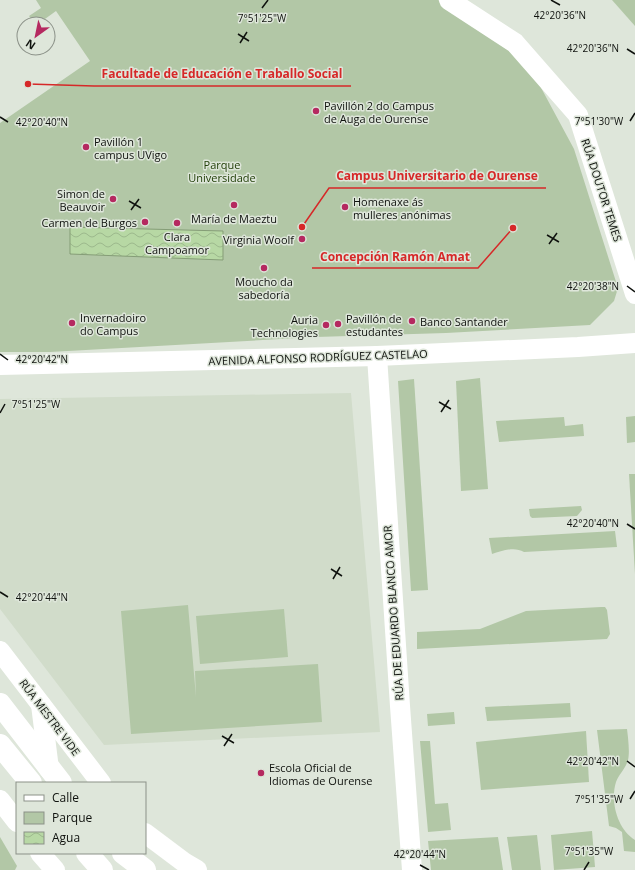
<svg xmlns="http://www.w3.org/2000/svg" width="635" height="870" font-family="'Open Sans',sans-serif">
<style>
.built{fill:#d1dcca}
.green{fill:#b2c7a6}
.water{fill:url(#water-waves);stroke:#859d77}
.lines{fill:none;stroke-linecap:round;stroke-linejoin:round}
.minor{stroke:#fff;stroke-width:20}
.primary{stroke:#fff;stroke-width:22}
.ticks{fill:none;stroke:#0f120e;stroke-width:1.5}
.poi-dot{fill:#b52960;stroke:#dee6da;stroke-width:1.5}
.labels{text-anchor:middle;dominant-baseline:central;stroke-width:3;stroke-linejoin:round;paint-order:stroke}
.poi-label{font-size:11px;fill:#0f120e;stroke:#dee6da;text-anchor:start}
.park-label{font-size:11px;fill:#213f08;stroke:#dee6da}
.street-label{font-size:11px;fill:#0f120e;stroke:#dee6da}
.ticks-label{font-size:10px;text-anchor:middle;fill:#0f120e;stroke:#dee6da;stroke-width:3;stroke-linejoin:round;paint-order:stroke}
.leader{fill:none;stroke:#d62828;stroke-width:1.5}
.callout-dot{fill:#d62828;stroke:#dee6da;stroke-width:1.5}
.callout-label{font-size:12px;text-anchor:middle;font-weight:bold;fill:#d62828;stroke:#dee6da;stroke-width:3;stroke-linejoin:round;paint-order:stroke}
</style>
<defs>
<pattern id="water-waves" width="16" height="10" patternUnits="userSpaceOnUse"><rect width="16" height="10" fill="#b7d8a4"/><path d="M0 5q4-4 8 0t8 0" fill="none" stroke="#9cb88c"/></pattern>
</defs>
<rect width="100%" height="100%" fill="#dee6da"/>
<!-- built -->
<polygon class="built" points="351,393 380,732 104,745 0,609 0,399"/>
<!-- green -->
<g class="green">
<polygon points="36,0 438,0 512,53 539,84 574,149 618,288 614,301 590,325 446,333 316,337 50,352 0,352 0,123 90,61 56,11 38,24 35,24 29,16 41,8"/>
<polygon points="612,0 635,0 635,26"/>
<polygon points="480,378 488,489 461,491 456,381"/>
<polygon points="414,379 428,590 411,591 398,381"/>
<polygon points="635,416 635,442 627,443 626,417"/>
<polygon points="564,417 565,426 583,424 584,436 499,442 496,421"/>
<polygon points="629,474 635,474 635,574"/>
<polygon points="581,506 582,510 577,516 532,518 530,516 529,509"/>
<path d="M615,531L617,547L524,552C514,546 502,551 492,554L489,538Z"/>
<polygon points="188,605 196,697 195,671 318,664 322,722 131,734 121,611"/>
<polygon points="601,607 605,607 607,610 610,634 607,639 417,649 417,632 480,629 526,611"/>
<polygon points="284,609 288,657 200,664 196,616"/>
<polygon points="570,703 571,717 487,721 485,707"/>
<polygon points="454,712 455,724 428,726 427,714"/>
<path d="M627,729C628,737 630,752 628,760C626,768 619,774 616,782C610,801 617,829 635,840V852L624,851L622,832L616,828L609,826L597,730Z"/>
<polygon points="586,731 589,782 481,790 476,742"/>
<polygon points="420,741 430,741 435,804 448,803 451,830 428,832"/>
<polygon points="592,831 595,867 554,870 551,835"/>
<polygon points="537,835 541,870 512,870 507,837"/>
<polygon points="0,837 17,866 15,870 0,870"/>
<polygon points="498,837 503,870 431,870 428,841"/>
</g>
<!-- water -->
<polygon class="water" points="70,227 223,231 223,260 70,254"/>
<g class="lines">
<!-- minor -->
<g class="minor">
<polyline points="449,0 515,43 578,115 635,294"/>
<polyline points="377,356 400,706 412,870"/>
<polyline points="0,365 377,356 578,347 635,343"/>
<polyline points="0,651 101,783"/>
<polyline points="41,705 49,769"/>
<polyline points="0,800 17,822"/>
<polyline points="145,833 185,863 197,870"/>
<polyline points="40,853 55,870"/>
</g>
<!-- primary -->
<g class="primary">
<polyline points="0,704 61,783"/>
<polyline points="0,745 31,783"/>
<polyline points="87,853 102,870"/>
<polyline points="123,853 145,870"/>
</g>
</g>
<!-- ticks -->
<path class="ticks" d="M551,0L560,5M262,8L268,0M238,34L249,41M240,43L247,32M627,49L635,54M0,117L8,122M630,121L635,113M129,201L141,208M131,210L139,199M547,235L559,242M549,244L557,233M627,286L635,292M0,354L8,360M439,402L451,409M441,412L449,400M0,413L5,404M627,524L635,529M331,569L342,576M333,579L340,567M0,592L8,597M222,736L234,743M224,746L232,734M627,761L635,767M630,799L635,791M420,865L429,870M584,870L589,862"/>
<!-- markers -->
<g class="poi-dot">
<circle cx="316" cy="111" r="4"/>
<circle cx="86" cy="147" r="4"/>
<circle cx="113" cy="199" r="4"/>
<circle cx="234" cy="205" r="4"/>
<circle cx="345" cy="207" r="4"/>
<circle cx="145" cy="222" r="4"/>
<circle cx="177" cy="223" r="4"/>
<circle cx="302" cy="239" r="4"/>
<circle cx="264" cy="268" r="4"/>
<circle cx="412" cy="321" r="4"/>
<circle cx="72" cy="323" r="4"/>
<circle cx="338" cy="324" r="4"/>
<circle cx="326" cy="325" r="4"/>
<circle cx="261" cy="773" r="4"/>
</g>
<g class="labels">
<!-- poi labels -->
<g class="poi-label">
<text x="324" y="105">Pavillón 2 do Campus<tspan x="324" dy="13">de Auga de Ourense</tspan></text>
<text x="94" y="141">Pavillón 1<tspan x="94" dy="13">campus UVigo</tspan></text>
<text x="105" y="193" text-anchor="end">Simon de<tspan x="105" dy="13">Beauvoir</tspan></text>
<text x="353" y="201">Homenaxe ás<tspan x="353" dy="13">mulleres anónimas</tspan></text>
<text x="234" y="218" text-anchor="middle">María de Maeztu</text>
<text x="137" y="222" text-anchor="end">Carmen de Burgos</text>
<text x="177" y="236" text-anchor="middle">Clara<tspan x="177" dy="13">Campoamor</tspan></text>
<text x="294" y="239" text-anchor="end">Virginia Woolf</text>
<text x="264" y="281" text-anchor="middle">Moucho da<tspan x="264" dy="13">sabedoría</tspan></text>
<text x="80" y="317">Invernadoiro<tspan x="80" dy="13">do Campus</tspan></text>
<text x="346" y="318">Pavillón de<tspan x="346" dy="13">estudantes</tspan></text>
<text x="318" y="319" text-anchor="end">Auria<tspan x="318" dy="13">Technologies</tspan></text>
<text x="420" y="321">Banco Santander</text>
<text x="269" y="767">Escola Oficial de<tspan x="269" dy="13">Idiomas de Ourense</tspan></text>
</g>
<!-- park labels -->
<g class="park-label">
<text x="222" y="164">Parque<tspan x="222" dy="13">Universidade</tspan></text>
</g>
<!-- street labels -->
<g class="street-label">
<text transform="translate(602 190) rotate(72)">RÚA DOUTOR TEMES</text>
<text transform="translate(318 357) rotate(-2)">AVENIDA ALFONSO RODRÍGUEZ CASTELAO</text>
<text transform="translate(393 613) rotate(-94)">RÚA DE EDUARDO BLANCO AMOR</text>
<text transform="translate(50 717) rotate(53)">RÚA MESTRE VIDE</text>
</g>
</g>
<g class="ticks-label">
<text x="560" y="19">42°20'36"N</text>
<text x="262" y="22">7°51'25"W</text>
<text x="593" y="52">42°20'36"N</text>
<text x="599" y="125">7°51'30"W</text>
<text x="42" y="126">42°20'40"N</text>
<text x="593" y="290">42°20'38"N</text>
<text x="42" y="363">42°20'42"N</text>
<text x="36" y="408">7°51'25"W</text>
<text x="593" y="527">42°20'40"N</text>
<text x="42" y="601">42°20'44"N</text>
<text x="593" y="765">42°20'42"N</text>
<text x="599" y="803">7°51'35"W</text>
<text x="589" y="855">7°51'35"W</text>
<text x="420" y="858">42°20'44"N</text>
</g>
<!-- callouts -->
<path class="leader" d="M28 84L94 86H351M302 227L329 188H546M513 228L478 268H312"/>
<g class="callout-dot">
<circle cx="28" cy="84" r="4"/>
<circle cx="302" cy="227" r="4"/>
<circle cx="513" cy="228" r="4"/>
</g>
<g class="callout-label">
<text x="222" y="78">Facultade de Educación e Traballo Social</text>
<text x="437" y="180">Campus Universitario de Ourense</text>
<text x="395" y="261">Concepción Ramón Amat</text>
</g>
<!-- legend -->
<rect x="16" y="782" width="130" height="72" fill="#dee6da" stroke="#8b9188"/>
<rect x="24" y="795" width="20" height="6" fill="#ffffff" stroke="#8b9188"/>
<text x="52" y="802" font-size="12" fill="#0f120e">Calle</text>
<rect x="24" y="812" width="20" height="12" fill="#b2c7a6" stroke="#8b9188"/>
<text x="52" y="822" font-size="12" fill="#0f120e">Parque</text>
<rect x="24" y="832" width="20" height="12" fill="url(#water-waves)" stroke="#8b9188"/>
<text x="52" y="842" font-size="12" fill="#0f120e">Agua</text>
<!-- north arrow -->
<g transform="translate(36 36) rotate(213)"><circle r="19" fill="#dee6da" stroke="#8b9188"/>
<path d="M0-3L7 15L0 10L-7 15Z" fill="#b52960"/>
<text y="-6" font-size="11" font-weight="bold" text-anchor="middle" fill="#0f120e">N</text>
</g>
</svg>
